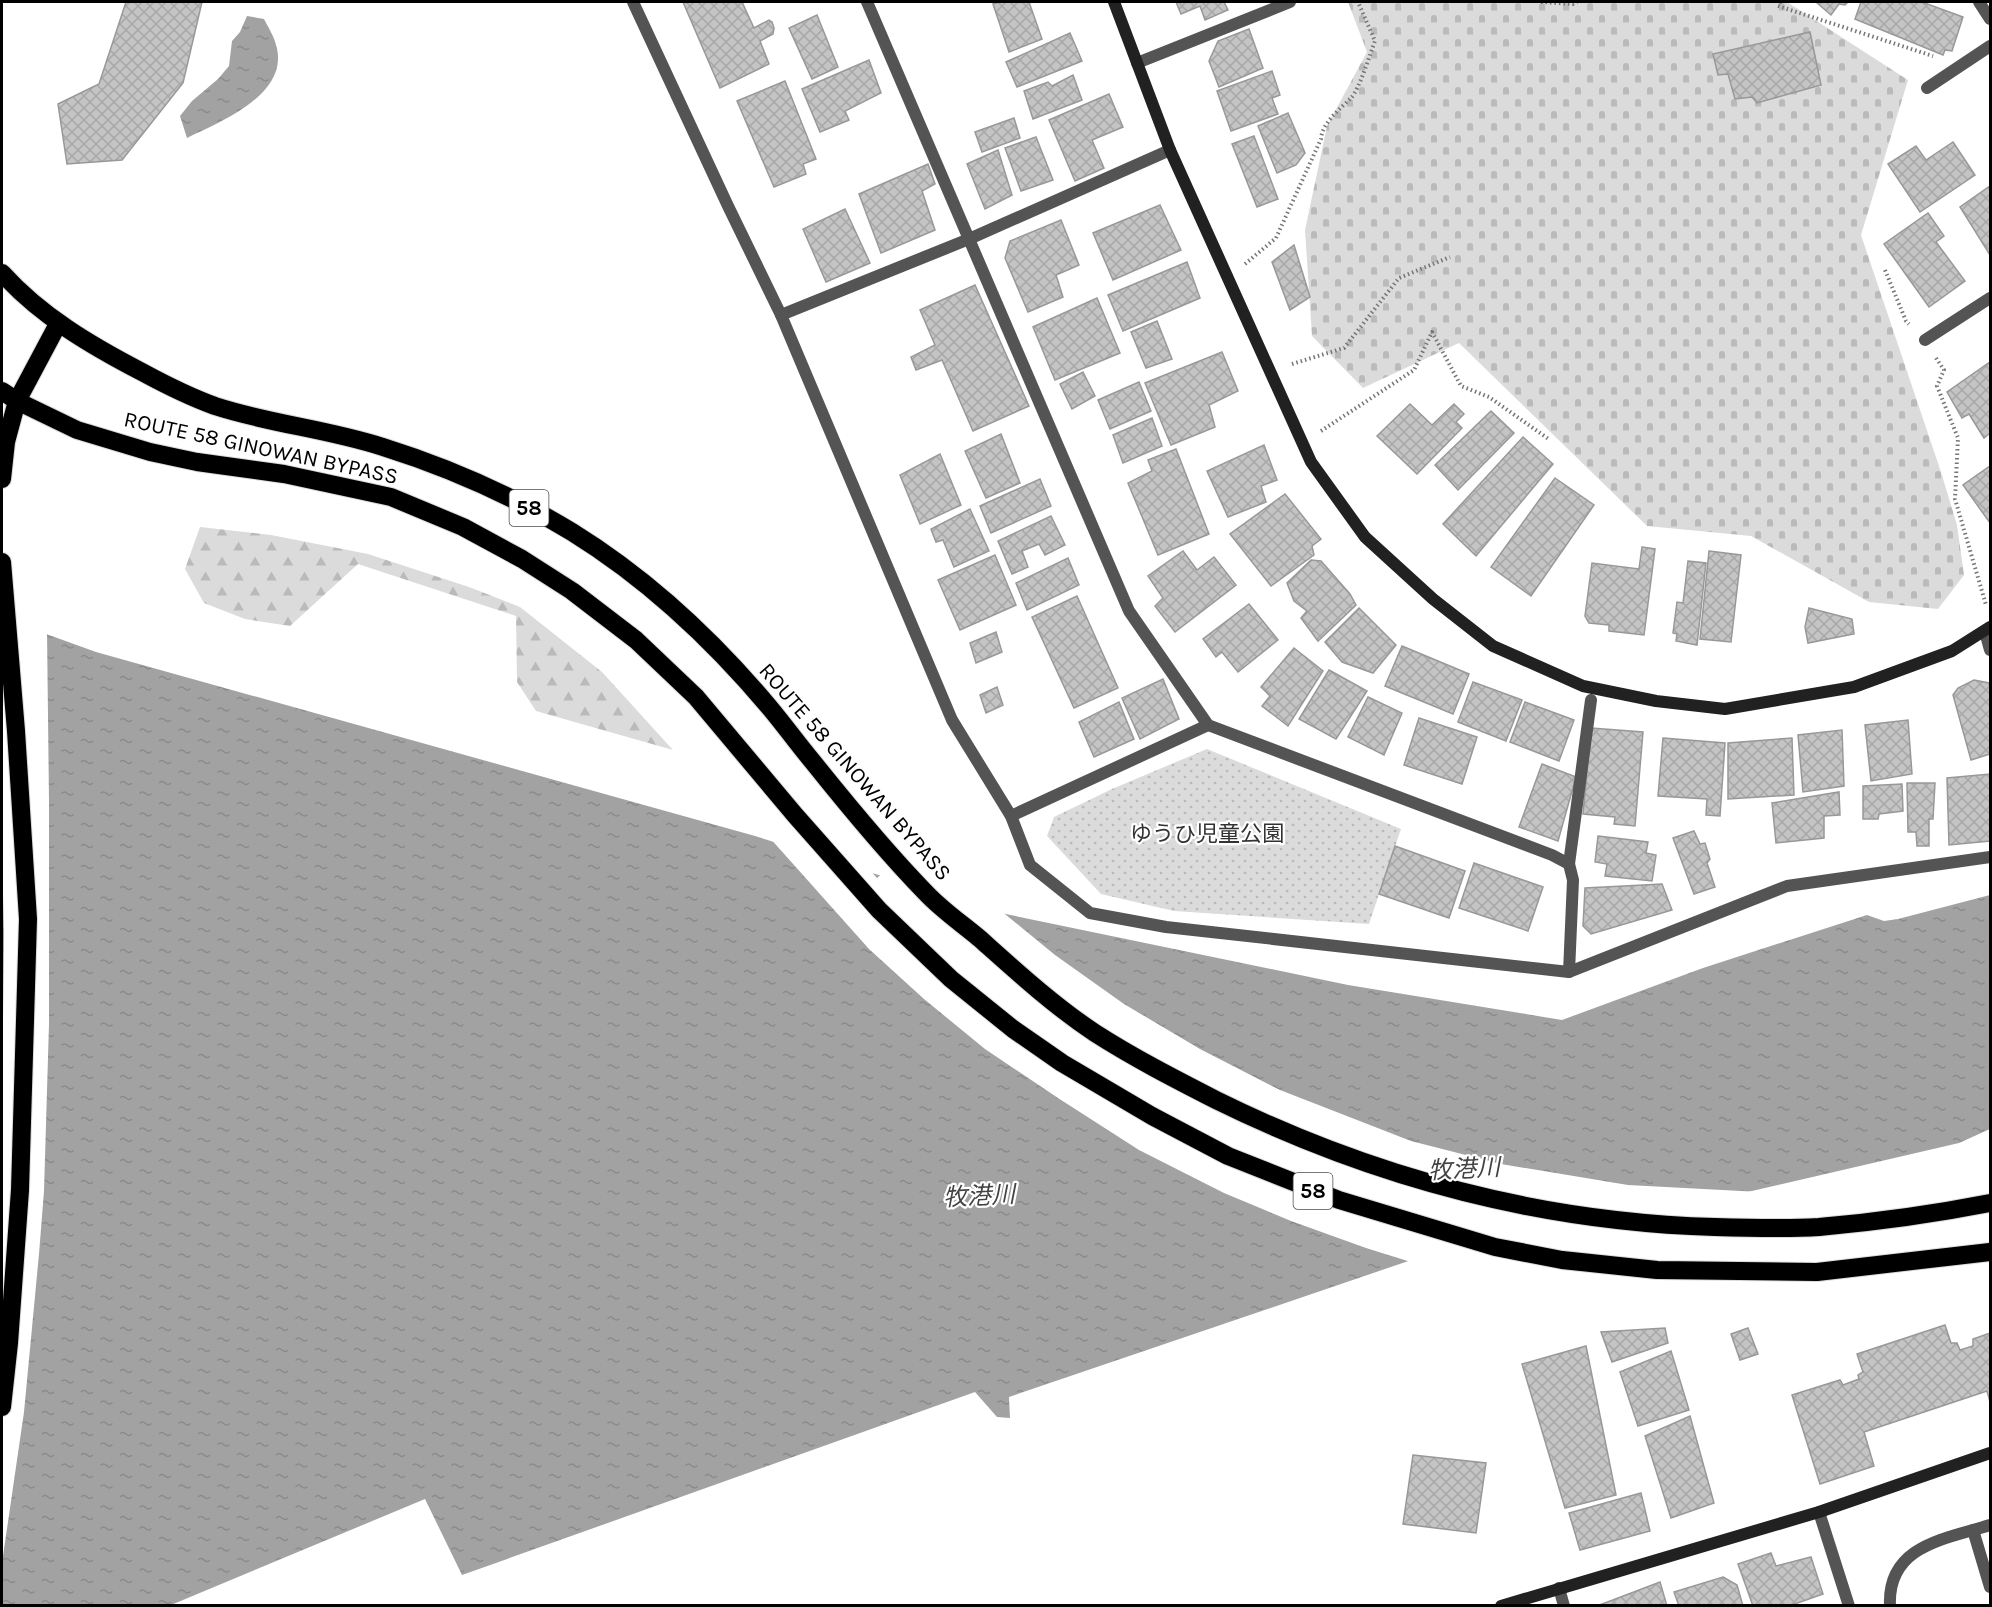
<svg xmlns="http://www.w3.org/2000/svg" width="1992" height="1607" font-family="Karla,'Noto Sans JP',sans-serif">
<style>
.green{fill:url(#green-dots)}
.forest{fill:url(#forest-firs)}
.cemetery{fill:url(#cemetery-stones)}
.water{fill:url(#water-ripples)}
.pier{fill:#fff}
.building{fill:url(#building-cross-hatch);stroke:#989898;stroke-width:1.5}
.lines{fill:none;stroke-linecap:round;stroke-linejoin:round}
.highway-casing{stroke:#dbdbdb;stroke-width:20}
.path{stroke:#767676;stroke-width:4;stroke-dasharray:1.5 3;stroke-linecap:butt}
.lane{stroke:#545454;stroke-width:12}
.street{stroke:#545454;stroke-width:12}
.secondary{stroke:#212121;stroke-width:12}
.highway{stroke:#000;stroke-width:18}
.labels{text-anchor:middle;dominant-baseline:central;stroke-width:4.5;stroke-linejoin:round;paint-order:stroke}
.shield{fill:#fff;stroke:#4c4c4c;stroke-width:1.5}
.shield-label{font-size:21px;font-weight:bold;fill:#000}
.street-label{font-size:22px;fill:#000;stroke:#fff}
.park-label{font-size:22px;fill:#323232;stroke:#fff}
.water-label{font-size:24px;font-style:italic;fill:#434343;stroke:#fff}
</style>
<defs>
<pattern id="green-dots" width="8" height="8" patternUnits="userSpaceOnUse" patternTransform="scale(1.5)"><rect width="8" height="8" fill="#dbdbdb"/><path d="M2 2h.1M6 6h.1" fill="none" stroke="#bababa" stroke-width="1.8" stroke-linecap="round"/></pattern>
<pattern id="forest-firs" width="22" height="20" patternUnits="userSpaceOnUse" patternTransform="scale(1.5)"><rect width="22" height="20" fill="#dbdbdb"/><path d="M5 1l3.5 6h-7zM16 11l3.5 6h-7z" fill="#bababa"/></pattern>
<pattern id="cemetery-stones" width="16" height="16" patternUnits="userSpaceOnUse" patternTransform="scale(1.5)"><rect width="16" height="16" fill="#dbdbdb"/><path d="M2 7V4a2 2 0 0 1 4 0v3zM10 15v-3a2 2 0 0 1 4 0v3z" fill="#bababa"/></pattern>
<pattern id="water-ripples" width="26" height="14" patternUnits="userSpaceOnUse" patternTransform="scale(1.5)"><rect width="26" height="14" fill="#a2a2a2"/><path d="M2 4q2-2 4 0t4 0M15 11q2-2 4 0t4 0" fill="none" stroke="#8a8a8a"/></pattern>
<pattern id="building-cross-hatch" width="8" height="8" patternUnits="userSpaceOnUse" patternTransform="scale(1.5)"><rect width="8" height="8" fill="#c4c4c4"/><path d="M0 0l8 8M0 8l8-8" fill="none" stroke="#a7a7a7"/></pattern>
</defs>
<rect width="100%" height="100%" fill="#fff"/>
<!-- green -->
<polygon class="green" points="1207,749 1401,829 1369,924 1174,911 1101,894 1047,836 1054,817 1112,789"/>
<!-- forest -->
<polygon class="forest" points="200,527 271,535 368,554 469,587 520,607 602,672 673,750 536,711 517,682 516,616 358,564 290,626 245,619 204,603 185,569"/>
<!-- cemetery -->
<polygon class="cemetery" points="1348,2 1787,2 1908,80 1861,235 1941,472 1957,525 1964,575 1938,609 1869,602 1751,536 1647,526 1459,343 1363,388 1312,336 1305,230 1327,126 1367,52"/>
<!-- water -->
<g class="water">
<path d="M247,16L264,19C268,27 274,36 276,45C291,94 220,122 187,138L180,116L192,101L218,79L229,66L232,41L240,32Z"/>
<polygon points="2,618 96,652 755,836 996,912 1348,985 1562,1020 1703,968 1867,915 1884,921 1898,919 1990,895 1990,1129 1959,1143 1463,1258 1429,1254 1009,1397 1010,1418 997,1417 975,1392 462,1575 425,1499 171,1605 2,1606"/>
</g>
<!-- pier -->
<g class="pier">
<polygon points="2,615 47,631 49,801 49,1024 44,1191 39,1254 24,1412 2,1563 2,1101 4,935 2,854"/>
<polygon points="769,837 869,869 877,878 883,873 1000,910 1055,955 1124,1004 1200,1049 1280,1090 1411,1141 1501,1164 1628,1185 1760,1192 1463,1261 1430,1257 1414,1263 1366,1248 1291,1221 1224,1193 1139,1150 1058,1098 985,1049 924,999 869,949"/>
</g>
<!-- building -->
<g class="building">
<polygon points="126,2 202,2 183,83 122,160 67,164 58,104 99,84"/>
<polygon points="683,2 742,2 754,28 769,20 772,22 774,28 773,34 760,41 769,64 720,88"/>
<polygon points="999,2 1029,2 1042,39 1009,52 993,4"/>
<polygon points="1176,2 1224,2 1228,10 1205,20 1200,6 1181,14"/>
<polygon points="1816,2 1848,2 1845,5 1839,4 1831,15"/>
<polygon points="1861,2 1922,2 1963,17 1952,51 1945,50 1943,55 1855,19"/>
<polygon points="817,15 838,67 812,79 789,28"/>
<polygon points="1249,29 1263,68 1219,87 1209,61 1218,41"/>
<polygon points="1810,32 1821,85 1757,103 1752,97 1735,99 1728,74 1718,75 1713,54"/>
<polygon points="1070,33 1082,61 1017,87 1006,62"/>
<polygon points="869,60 881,93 845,111 849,120 820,132 802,89"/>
<polygon points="1272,71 1280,95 1272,98 1278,114 1231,131 1217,91"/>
<polygon points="1073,75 1082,100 1033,119 1024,91 1048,82 1052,86"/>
<polygon points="785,81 816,159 803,164 806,174 774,187 737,101"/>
<polygon points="1109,94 1123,127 1092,140 1104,168 1075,181 1049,120"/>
<polygon points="1288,113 1305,153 1296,165 1277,173 1258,126"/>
<polygon points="1014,118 1020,138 982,152 975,132"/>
<polygon points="1254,136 1278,199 1257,207 1232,144"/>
<polygon points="1036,137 1053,180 1021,191 1005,148"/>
<polygon points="1953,142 1975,175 1920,212 1888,164 1916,146 1926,160"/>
<polygon points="998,150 1012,195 985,209 967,164"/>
<polygon points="928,164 935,184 922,191 935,230 881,253 859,194"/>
<polygon points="1990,186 1990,255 1960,207"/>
<polygon points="1160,205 1181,250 1113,280 1093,233"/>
<polygon points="845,209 870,263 826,282 803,229"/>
<polygon points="1928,213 1944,236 1936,242 1965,281 1929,307 1884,244"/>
<polygon points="1061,220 1079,265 1056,275 1063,297 1028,312 1005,258 1010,241"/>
<polygon points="1294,245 1310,297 1290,310 1272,262"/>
<polygon points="1187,262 1200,298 1123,331 1108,295"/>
<polygon points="975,285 1029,406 973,431 942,360 916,370 911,357 935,345 920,310"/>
<polygon points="1097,298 1120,353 1055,380 1033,327"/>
<polygon points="1157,321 1172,359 1146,368 1131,332"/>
<polygon points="1222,352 1238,391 1209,405 1215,427 1171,445 1145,383"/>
<polygon points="1990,362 1990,433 1984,438 1969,414 1962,418 1947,392"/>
<polygon points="1083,372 1095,396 1072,409 1060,384"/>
<polygon points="1139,382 1151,411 1110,429 1098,400"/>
<polygon points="1410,404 1432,425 1454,404 1464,414 1456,422 1462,428 1417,474 1377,436"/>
<polygon points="1491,411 1514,433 1458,490 1435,465"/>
<polygon points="1152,418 1162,446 1123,463 1113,435"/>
<polygon points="1001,434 1020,483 986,498 965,451"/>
<polygon points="1523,437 1553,464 1476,556 1443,524"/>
<polygon points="1264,445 1277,480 1261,486 1266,502 1228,517 1207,471"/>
<polygon points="1176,449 1209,534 1158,555 1128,483 1152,471 1148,460"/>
<polygon points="940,454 961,505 920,524 900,475"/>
<polygon points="1990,466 1990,523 1963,485"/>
<polygon points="1555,478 1594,505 1531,596 1491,567"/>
<polygon points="1040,479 1051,506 991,533 980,506"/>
<polygon points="1285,494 1321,539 1312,546 1314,555 1271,586 1230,534"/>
<polygon points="970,509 989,551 954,567 943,540 936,542 931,529"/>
<polygon points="1051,516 1065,545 1045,555 1039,544 1022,551 1028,567 1012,574 998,541"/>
<polygon points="1642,547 1655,549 1644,635 1609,631 1609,625 1589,623 1585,616 1592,563 1639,569"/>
<polygon points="1183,551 1197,570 1214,557 1236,585 1175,632 1155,606 1163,598 1148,576"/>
<polygon points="1709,551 1741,555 1731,642 1700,639"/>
<polygon points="995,555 1016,605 960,630 938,580"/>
<polygon points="1068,558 1079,585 1027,610 1016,583"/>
<polygon points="1311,560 1321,561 1350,594 1356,605 1318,641 1301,618 1307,611 1294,601 1287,583"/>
<polygon points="1688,561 1706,563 1697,645 1676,641 1677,634 1673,633 1677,602 1683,603"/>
<polygon points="1077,596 1118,688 1074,708 1032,617"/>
<polygon points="1249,604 1278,640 1238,672 1222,652 1216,657 1203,639"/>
<polygon points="1359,608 1396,645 1373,673 1342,662 1325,642"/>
<polygon points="1809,608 1852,619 1854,634 1808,643 1805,627"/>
<polygon points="996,632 1002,652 976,663 970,643"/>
<polygon points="1402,646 1469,674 1453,714 1385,686"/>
<polygon points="1294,648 1323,671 1288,726 1262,706 1270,696 1261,687"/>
<polygon points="1329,670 1367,691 1336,739 1299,719"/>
<polygon points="1163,679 1179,719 1140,739 1122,698"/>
<polygon points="1974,680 1989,683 1990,688 1990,754 1971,760 1953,695 1958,688"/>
<polygon points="1473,682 1522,700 1506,741 1458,722"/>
<polygon points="997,687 1003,705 986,713 980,695"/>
<polygon points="1368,697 1402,713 1384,755 1348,737"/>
<polygon points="1119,702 1134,739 1094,757 1079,722"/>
<polygon points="1525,702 1574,720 1559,761 1510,742"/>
<polygon points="1419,718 1477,737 1462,784 1404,765"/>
<polygon points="1908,720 1912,774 1871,781 1865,725"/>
<polygon points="1591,728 1643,732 1635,826 1614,824 1615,817 1583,814"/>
<polygon points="1842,730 1844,786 1803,792 1798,735"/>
<polygon points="1663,738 1725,743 1720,816 1706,815 1707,799 1658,796"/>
<polygon points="1792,738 1794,795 1728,799 1728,743"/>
<polygon points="1542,764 1576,777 1558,841 1519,827"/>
<polygon points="1990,774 1990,841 1949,845 1947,778"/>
<polygon points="1907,783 1935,783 1933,819 1929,819 1929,846 1917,846 1916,832 1908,832"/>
<polygon points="1902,784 1903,811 1879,814 1878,819 1863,819 1863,786"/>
<polygon points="1839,792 1840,815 1824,816 1824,838 1776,843 1772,803"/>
<polygon points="1694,831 1700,844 1705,843 1710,859 1707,863 1715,887 1694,894 1673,838"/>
<polygon points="1598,836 1648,842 1646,853 1656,855 1652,881 1605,876 1607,864 1595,862"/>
<polygon points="1395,846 1465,871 1449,918 1379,894"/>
<polygon points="1474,863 1543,887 1528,931 1459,908"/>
<polygon points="1662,884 1672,910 1591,934 1583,926 1585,888"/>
<polygon points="1945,1325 1951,1343 1957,1343 1960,1350 1973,1346 1973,1339 1990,1333 1990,1402 1987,1391 1864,1432 1874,1466 1820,1484 1792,1395 1840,1380 1843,1385 1859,1379 1858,1375 1863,1372 1857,1354"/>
<polygon points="1665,1328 1668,1343 1612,1362 1601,1332"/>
<polygon points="1748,1328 1758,1354 1740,1360 1731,1334"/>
<polygon points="1586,1346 1616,1495 1565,1508 1522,1364"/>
<polygon points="1671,1351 1689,1410 1638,1426 1620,1372"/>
<polygon points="1690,1416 1714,1503 1671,1518 1645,1436"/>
<polygon points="1413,1455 1486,1463 1476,1533 1403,1524"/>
<polygon points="1641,1493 1650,1531 1580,1550 1569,1513"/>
<polygon points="1771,1553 1776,1566 1811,1557 1823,1594 1789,1606 1753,1606 1738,1564"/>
<polygon points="1723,1577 1737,1585 1743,1606 1679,1606 1674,1592"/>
<polygon points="1660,1582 1667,1606 1597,1606"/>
</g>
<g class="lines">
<!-- highway casing -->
<g class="highway-casing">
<g id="highway">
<path d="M2,273C41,316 90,345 142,372C166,385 190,397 215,406C270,424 328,429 383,447C450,468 513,496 572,532C648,579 713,640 770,708C785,726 798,744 813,762C849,807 886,852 926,893C942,910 961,923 979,938C1016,971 1053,1005 1095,1033C1134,1058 1175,1079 1216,1100C1372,1177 1541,1222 1715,1227C1749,1228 1785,1229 1819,1227C1876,1222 1934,1214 1990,1203"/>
<polyline points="2,391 17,401 77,430 150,452 197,462 284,474 391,497 463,527 522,559 572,591 636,640 696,697 795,815 879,910 951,979 1013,1029 1062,1063 1152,1116 1228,1156 1339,1200 1495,1247 1562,1260 1657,1270 1817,1272 1990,1252"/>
<polyline points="2,479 6,442 17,401 58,324"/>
<polyline points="2,562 16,731 28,919 20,1190 9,1343 2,1407"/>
</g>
</g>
<!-- path -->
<g class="path">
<polyline points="1541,2 1573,4 1577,2"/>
<polyline points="1780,2 1778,6 1933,56"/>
<path d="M1245,264L1276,238L1321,139C1322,123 1340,109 1351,98C1359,90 1370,54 1375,41L1358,2"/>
<polyline points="1885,270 1906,321 1909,324"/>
<polyline points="1936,358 1944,370 1937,386 1958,438 1955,499 1986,605"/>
<polyline points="1292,364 1344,348 1399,278 1450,257"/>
<polyline points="1321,431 1414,370 1432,332 1461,386 1489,397 1550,440"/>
</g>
<!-- lane -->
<g class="lane">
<polyline points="1925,340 1990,298"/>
<polyline points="1985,632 1990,650"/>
<polyline points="1569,864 1591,700"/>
<polyline points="1973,1530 1990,1587"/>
<path d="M1890,1606C1887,1545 1946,1539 1990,1525"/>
</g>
<!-- street -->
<g class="street">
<polyline points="633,2 728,206 781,315 952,720 1011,816 1030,865 1090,913 1166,927 1569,972 1787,886 1990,857"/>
<polyline points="867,2 1129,611 1208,725 1552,855 1569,864 1573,880 1569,972"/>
<polyline points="1979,2 1990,19"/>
<polyline points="1137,63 1290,2"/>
<polyline points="1927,88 1990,46"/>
<polyline points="781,315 969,239 1170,150"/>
<polyline points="1011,816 1208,725"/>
<polyline points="1819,1512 1849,1606"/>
<polyline points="1559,1588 1564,1606"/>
</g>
<!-- secondary -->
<g class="secondary">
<polyline points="1114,2 1170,150 1311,462 1365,537 1433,599 1493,646 1583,686 1656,701 1725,709 1854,687 1952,651 1990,627"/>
<polyline points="1501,1606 1819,1512 1990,1453"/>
</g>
<!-- highway -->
<use href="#highway" class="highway"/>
</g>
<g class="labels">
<!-- shield labels -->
<g class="shield">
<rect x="509.5" y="490" width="39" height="36" rx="4.5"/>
<rect x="1293.5" y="1173" width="39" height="36" rx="4.5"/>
</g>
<g class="shield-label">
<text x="529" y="508">58</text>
<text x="1313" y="1191">58</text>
</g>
<!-- street labels -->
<g class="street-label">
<text transform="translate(261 448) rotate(12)">ROUTE 58 GINOWAN BYPASS</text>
<text transform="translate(855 772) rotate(49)">ROUTE 58 GINOWAN BYPASS</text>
</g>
<!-- park labels -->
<g class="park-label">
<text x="1207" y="834">ゆうひ児童公園</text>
</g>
<!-- water labels -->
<g class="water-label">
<text transform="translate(1464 1169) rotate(-3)">牧港川</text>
<text transform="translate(979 1196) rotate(-3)">牧港川</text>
</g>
</g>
<!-- border -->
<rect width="1992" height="1607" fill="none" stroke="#000000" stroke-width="6"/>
</svg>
